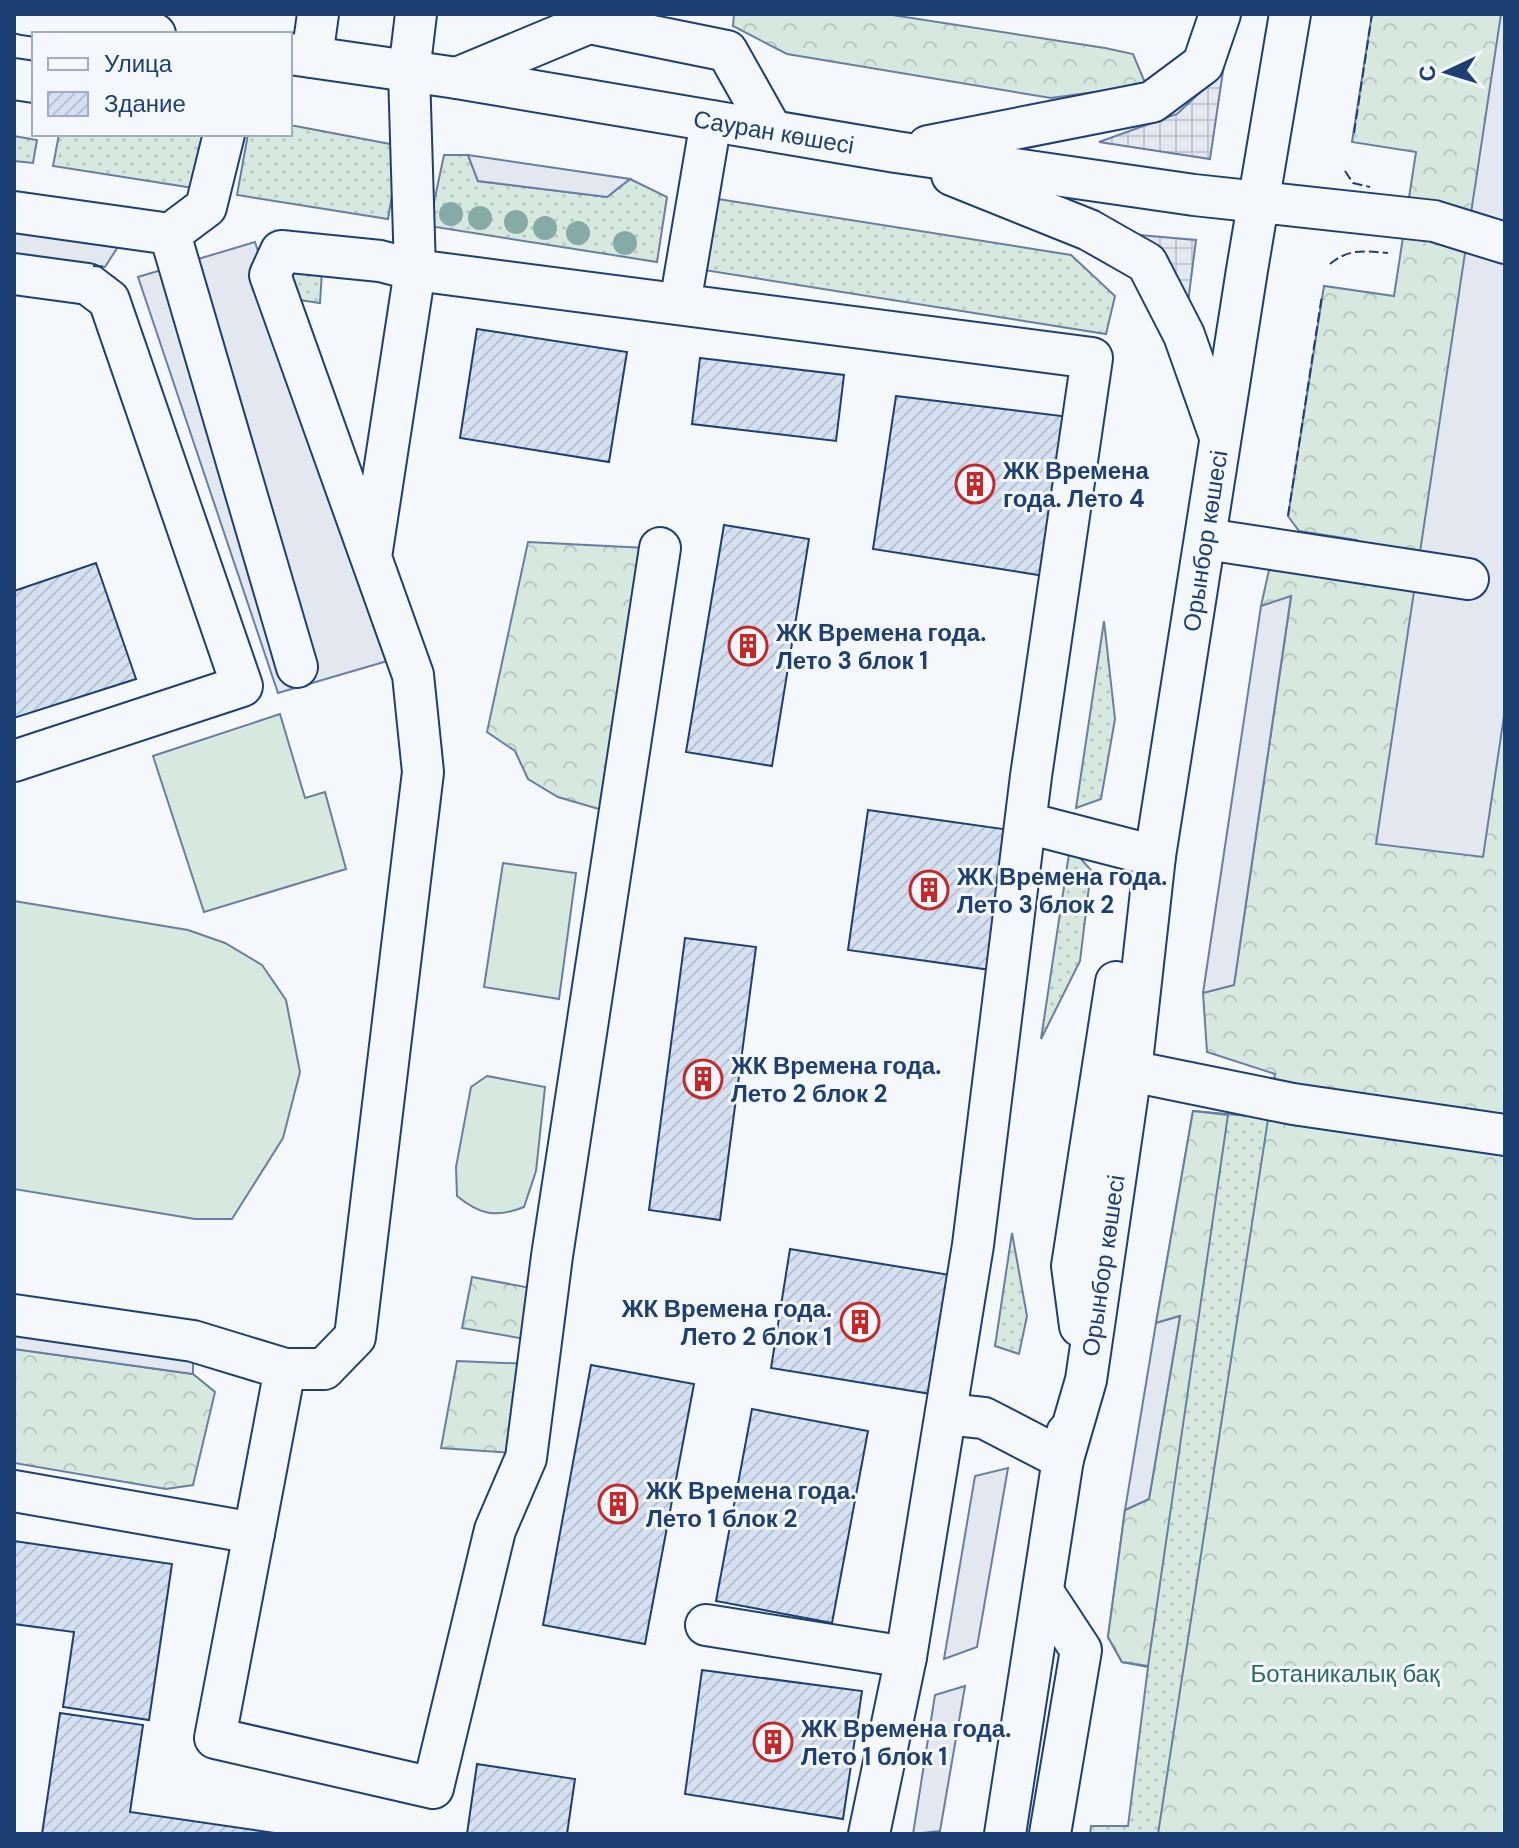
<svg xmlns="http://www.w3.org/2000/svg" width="1519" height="1848" font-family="'DM Sans',sans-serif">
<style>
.grass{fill:url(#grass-dots);stroke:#687fa3;stroke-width:2}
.forest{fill:url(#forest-crowns);stroke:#687fa3;stroke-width:2}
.garden{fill:#d7e8df;stroke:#687fa3;stroke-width:2}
.parking{fill:#e3e8f0;stroke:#687fa3;stroke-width:2}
.plaza{fill:url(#plaza-grid);stroke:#687fa3;stroke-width:2}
.building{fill:url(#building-hatch);stroke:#1d3f73;stroke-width:2}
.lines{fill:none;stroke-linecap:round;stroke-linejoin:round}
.minor-casing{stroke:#1d3f73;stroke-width:44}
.minor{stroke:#f4f7fb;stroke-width:40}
.fence{stroke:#1d3f73;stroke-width:2;stroke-dasharray:10 4;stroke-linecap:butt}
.tree{fill:#86aba6}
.labels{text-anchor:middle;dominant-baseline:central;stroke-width:6;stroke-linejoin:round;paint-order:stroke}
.street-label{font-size:24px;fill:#1d3f73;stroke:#f4f7fb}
.poi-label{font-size:24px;font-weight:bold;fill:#1d3f73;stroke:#f4f7fb;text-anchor:start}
.park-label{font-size:24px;fill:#2c6c60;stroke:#f4f7fb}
</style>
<defs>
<pattern id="grass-dots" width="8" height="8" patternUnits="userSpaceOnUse" patternTransform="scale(2)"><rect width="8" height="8" fill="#d7e8df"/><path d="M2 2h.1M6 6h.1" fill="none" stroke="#b8c8c3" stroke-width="1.8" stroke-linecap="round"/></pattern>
<pattern id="forest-crowns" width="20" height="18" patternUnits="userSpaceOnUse" patternTransform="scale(2)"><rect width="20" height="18" fill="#d7e8df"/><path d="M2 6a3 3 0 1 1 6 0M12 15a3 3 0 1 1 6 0" fill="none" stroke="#b8c8c3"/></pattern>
<pattern id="plaza-grid" width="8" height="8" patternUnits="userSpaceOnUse" patternTransform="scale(2)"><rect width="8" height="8" fill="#e3e8f0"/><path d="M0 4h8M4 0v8" fill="none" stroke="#c2c8d1"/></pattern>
<pattern id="building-hatch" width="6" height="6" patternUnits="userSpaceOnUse" patternTransform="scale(2)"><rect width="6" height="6" fill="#d5e0f0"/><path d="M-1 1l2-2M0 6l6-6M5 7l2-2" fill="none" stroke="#b6c1d1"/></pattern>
</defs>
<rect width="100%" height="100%" fill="#f4f7fb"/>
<!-- grass -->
<g class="grass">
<polygon points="290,125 390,144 399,153 388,219 237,195 248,134 290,134"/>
<polygon points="59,134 208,134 200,189 53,166"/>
<polygon points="14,136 37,140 33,163 14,161"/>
<polygon points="444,155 468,155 478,181 607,197 630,179 667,197 657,262 429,226"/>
<polygon points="718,199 1071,255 1115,296 1106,334 704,270"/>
<polygon points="281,251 323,255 320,303 278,297"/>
<polygon points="1104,621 1115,719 1101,799 1076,808"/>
<polygon points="1070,847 1091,870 1080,961 1041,1039"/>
<polygon points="1193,1111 1282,1119 1161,1834 1090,1834 1091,1826 1128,1826 1148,1667 1122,1662 1108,1637 1125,1510 1149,1499 1180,1317 1156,1323"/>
<polygon points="1012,1233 1027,1316 1019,1354 995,1346"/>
</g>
<!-- forest -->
<g class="forest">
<polygon points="734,14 886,14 1105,48 1133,54 1146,85 1051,98 787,54 733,26"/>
<polygon points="1372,14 1505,14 1505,1834 1158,1834 1275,1074 1207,1052 1203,993 1234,985 1291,597 1261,606 1269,570 1352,576 1357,540 1299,531 1288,516 1324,286 1394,296 1416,152 1352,142"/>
<polygon points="528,542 646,548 609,812 558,797 528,779 515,751 487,732"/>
<polygon points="1193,1111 1228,1115 1148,1666 1122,1662 1108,1637 1125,1510 1149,1499 1180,1316 1156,1323"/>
<polygon points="472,1277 536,1289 531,1340 462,1328"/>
<polygon points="14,1349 193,1374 215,1392 193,1485 166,1489 14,1463"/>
<polygon points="457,1361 530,1364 514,1453 441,1448"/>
</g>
<!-- garden -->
<g class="garden">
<polygon points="280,714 305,798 325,792 346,869 204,912 153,756"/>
<polygon points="503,863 576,873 559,999 484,987"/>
<polygon points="14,901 188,930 225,943 262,965 286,1000 300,1072 283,1138 232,1219 195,1219 14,1189"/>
<path d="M487,1076L545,1087L536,1171L524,1207C496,1218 480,1215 457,1196L456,1167L471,1087Z"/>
</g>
<!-- parking -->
<g class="parking">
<polygon points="1501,14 1505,14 1505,709 1483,857 1376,844"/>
<polygon points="468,155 630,179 607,197 478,181"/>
<polygon points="14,212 130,228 105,267 14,255"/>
<polygon points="255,242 394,659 278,693 138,277"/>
<polygon points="1291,596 1234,985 1203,993 1261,606"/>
<polygon points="14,1311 193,1341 193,1374 14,1349"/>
<polygon points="1180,1316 1149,1499 1125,1510 1156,1323"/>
<polygon points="1008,1468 977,1647 944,1659 975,1476"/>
<polygon points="965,1686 940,1831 913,1834 935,1695"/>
</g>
<!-- plaza -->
<g class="plaza">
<polygon points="1223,71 1210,159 1099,142 1177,114"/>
<polygon points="1116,233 1196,240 1185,326"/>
</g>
<!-- building -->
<g class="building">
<polygon points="477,329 627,352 609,462 460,438"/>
<polygon points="700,358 844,375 836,441 692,424"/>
<polygon points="896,396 1078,418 1051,577 873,549"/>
<polygon points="724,525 809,539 772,766 686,752"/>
<polygon points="96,563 136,679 14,718 14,591"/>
<polygon points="868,810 1010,830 991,970 848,950"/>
<polygon points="685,938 756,947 720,1220 649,1210"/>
<polygon points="790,1249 950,1275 931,1394 771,1368"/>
<polygon points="591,1365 694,1384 645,1644 543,1625"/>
<polygon points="752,1409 868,1431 832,1623 716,1601"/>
<polygon points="14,1541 172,1564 149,1720 63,1707 74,1632 14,1624"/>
<polygon points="702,1670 862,1691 843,1819 685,1794"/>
<polygon points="60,1713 143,1725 130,1812 281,1834 42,1834"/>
<polygon points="477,1764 575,1779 567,1834 467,1834"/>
</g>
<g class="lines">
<!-- minor casing -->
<g class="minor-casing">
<g id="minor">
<polyline points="23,14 155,34"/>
<polyline points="416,14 409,72 415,270 1092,358 1031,776 973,1245 906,1657 869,1834"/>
<path id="s1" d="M290,54L457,78L896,152L1194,195L1434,221L1505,243"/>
<polyline points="312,57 318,14"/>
<polyline points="457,78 589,23 727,51 772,131"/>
<polyline points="14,79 34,82"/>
<polyline points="928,146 1152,102 1203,64 1220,14"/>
<polyline points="952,175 1089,230 1147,263 1184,335 1219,434"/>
<polyline points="14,212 170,234 297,667"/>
<polyline points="170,234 206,207 224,134"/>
<polyline points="14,274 88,284 109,300 242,686 14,761"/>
<polyline points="680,304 711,121"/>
<polyline points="1206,539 1468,579"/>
<polyline points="1027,823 1155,856"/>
<polyline points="1131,1071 1293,1104 1505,1135"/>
<polyline points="14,1315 193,1341 285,1369 324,1369 355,1337 423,772 413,675 270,275 281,251 380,261 415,270 371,557"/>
<polyline points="1080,1326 1072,1266 1116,982"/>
<polyline points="946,1414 984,1418 1063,1459"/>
<path id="s2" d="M1063,1459L1086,1380L1131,1071L1155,856L1247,270L1290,14"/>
<polyline points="14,1491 254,1533 285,1369"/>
<polyline points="254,1533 215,1738 433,1788 495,1530 526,1458 552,1256 660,548"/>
<polyline points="1043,1592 1081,1650 1050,1834"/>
<polyline points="706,1625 906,1657"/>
<polyline points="1005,1834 1067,1433"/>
</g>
</g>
<!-- minor -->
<use href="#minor" class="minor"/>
<!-- fence -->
<g class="fence">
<polyline points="1354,133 1372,14"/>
<polyline points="1345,171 1353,183 1370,187"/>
<path d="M1330,264C1349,248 1365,251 1388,253"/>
<polyline points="93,266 105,267"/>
<polyline points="1288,516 1322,295"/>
</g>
</g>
<!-- trees -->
<g class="tree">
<circle cx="451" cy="214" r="12"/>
<circle cx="480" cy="218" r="12"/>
<circle cx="516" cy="222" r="12"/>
<circle cx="545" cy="228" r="12"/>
<circle cx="578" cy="233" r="12"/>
<circle cx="625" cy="243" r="12"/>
</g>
<!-- icons -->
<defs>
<g id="building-ring" transform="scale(2)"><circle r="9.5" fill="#f4f7fb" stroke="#c62828" stroke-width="1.5"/><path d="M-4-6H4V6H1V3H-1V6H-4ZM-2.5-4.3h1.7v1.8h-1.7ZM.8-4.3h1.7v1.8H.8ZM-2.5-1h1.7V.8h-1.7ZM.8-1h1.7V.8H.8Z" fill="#c62828"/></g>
</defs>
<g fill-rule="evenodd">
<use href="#building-ring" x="975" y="484"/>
<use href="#building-ring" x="748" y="646"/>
<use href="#building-ring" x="929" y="890"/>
<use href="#building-ring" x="703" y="1079"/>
<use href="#building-ring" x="860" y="1322"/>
<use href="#building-ring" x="618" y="1504"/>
<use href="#building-ring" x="773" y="1742"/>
</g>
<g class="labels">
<!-- street labels -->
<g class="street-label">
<text stroke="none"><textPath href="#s1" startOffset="490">Сауран көшесі</textPath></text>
<text stroke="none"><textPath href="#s2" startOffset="930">Орынбор көшесі</textPath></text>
<text stroke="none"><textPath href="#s2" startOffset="198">Орынбор көшесі</textPath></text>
</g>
<!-- poi labels -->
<g class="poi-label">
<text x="1003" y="470">ЖК Времена<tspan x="1003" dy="28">года. Лето 4</tspan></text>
<text x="776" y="632">ЖК Времена года.<tspan x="776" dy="28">Лето 3 блок 1</tspan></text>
<text x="957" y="876">ЖК Времена года.<tspan x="957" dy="28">Лето 3 блок 2</tspan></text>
<text x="731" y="1065">ЖК Времена года.<tspan x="731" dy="28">Лето 2 блок 2</tspan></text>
<text x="832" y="1308" text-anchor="end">ЖК Времена года.<tspan x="832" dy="28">Лето 2 блок 1</tspan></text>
<text x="646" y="1490">ЖК Времена года.<tspan x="646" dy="28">Лето 1 блок 2</tspan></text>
<text x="801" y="1728">ЖК Времена года.<tspan x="801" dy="28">Лето 1 блок 1</tspan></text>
</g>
<!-- park labels -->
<g class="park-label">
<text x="1345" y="1673">Ботаникалық бақ</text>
</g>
</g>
<!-- border -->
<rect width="1519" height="1848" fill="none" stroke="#1d3f73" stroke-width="32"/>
<!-- legend -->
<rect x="32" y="32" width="260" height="104" fill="#f4f7fb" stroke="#9eadc5" stroke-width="2"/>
<rect x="48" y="58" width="40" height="12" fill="#f4f7fb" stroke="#9eadc5" stroke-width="2"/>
<text x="104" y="72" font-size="24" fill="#1d3f73">Улица</text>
<rect x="48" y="92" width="40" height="24" fill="url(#building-hatch)" stroke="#9eadc5" stroke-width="2"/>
<text x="104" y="112" font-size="24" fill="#1d3f73">Здание</text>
<!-- north arrow -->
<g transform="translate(1447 72) rotate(266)" stroke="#f4f7fb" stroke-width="6" paint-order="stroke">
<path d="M0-6L14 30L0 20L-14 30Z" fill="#1d3f73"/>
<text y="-12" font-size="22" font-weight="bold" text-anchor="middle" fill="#1d3f73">С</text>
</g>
</svg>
